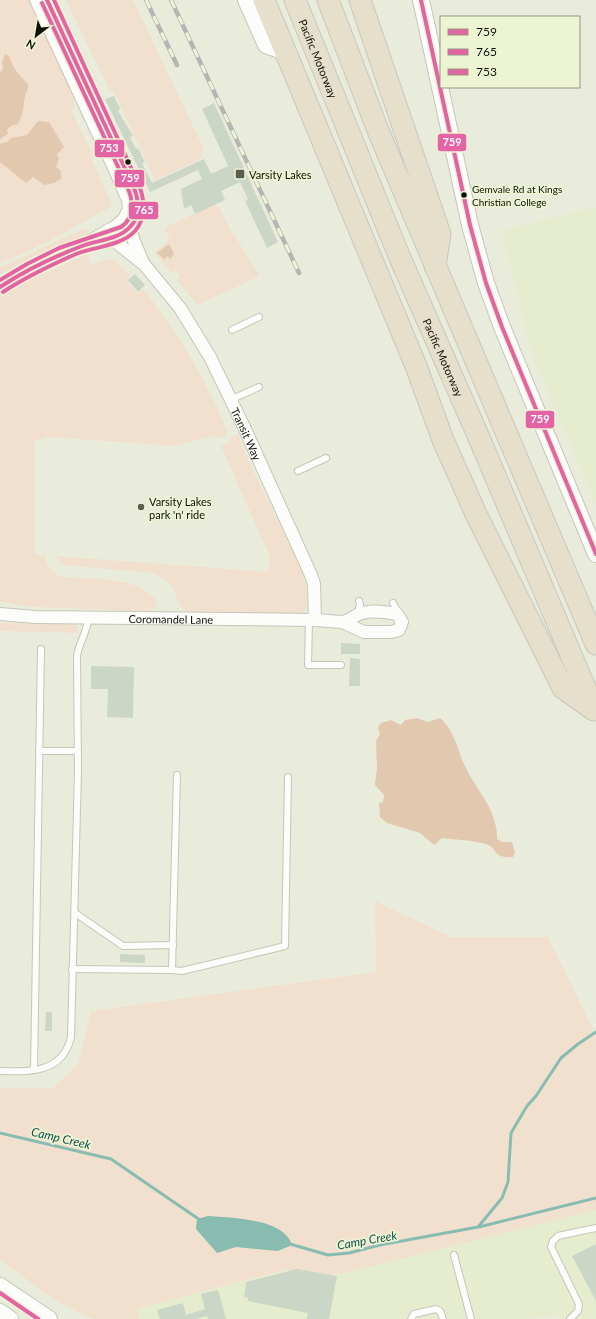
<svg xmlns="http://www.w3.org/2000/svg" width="596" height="1319" font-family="Lato,sans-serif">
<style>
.built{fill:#e6ecce}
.green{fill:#f2e0ce}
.forest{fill:#e3c8b0}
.water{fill:#89bcb1}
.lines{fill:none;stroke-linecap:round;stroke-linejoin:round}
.stream{stroke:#89bcb1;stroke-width:3}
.building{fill:#cbd6c6}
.lane-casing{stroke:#c4c7b8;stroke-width:8}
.street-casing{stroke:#c4c7b8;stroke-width:14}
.secondary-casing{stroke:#c4c7b8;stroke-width:18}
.highway-casing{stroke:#c7c8c0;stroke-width:23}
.lane{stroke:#fcfcfa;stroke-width:6}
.street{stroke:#fcfcfa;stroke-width:12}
.secondary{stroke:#fcfcfa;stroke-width:16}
.highway{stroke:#e6dfcc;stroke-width:21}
.rail-casing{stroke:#b5b6b2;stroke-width:4.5}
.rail{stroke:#edf4d3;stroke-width:3;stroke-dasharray:9;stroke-linecap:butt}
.bus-1-casing{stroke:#edf4d3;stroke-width:7}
.bus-2-casing{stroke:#edf4d3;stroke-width:7}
.bus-3-casing{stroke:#edf4d3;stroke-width:7}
.bus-1{stroke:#e463a4;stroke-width:4}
.bus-2{stroke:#e463a4;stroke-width:4}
.bus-3{stroke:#e463a4;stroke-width:4}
.bus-dot{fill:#0f1106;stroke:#edf4d3;stroke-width:1.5}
.poi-dot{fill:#5b5e51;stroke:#edf4d3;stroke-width:1.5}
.labels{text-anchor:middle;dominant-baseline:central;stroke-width:3.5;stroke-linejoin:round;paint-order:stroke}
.bus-label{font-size:10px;fill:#0f1106;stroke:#edf4d3;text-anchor:start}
.street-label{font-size:11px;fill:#0f1106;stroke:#edf4d3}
.poi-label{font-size:11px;fill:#0f1106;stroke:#edf4d3;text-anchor:start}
.water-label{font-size:12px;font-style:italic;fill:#11504a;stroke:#edf4d3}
.line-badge{stroke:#edf4d3;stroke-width:1.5}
.badge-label{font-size:11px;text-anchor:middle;font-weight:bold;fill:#fff}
</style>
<rect width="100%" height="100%" fill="#e9ecdb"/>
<!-- built -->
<g class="built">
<polygon points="596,207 596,505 530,349 502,231"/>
<polygon points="596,1210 596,1319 561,1319 555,1315 532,1319 138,1319 139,1308 285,1270 322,1276 345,1273"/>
</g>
<!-- green -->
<g class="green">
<polygon points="0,0 31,0 70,84 75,108 71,110 93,155 91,157 112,206 48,242 0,263"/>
<polygon points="66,0 133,0 203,147 201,159 155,180 113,90 110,91"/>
<polygon points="215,204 220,209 228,225 260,276 197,305 176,279 180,276 175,270 172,273 154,253 170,239 164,228"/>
<polygon points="86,228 89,234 0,274 0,267"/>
<path d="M86,253L91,265C117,256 112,257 130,276L126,280L138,294L143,289C178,332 208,382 228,434L218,439L216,435L175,446L48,437L34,442V554L45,555C46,566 51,573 62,577C88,579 143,576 157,602L155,608L149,611L32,607L0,601V293L80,257Z"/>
<path d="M238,434L247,458L302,570C305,582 313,603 304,613L298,615L251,612H188C175,608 178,591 169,583C165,578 158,576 152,573L64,565L55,556L268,572L270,557L221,446L231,441L230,438Z"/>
<polygon points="0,623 75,624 78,628 79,633 0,631"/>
<polygon points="375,901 451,937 548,937 596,1035 596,1210 345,1273 322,1276 285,1270 139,1308 138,1319 94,1319 83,1315 53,1299 0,1260 0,1088 53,1088 78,1064 91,1011 376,972"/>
</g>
<!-- forest -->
<g class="forest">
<path d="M5,54L9,56C13,69 19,75 28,84C29,89 26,91 25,96C23,107 24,114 18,124L11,126L7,130L8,134L0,139V73L3,69L2,62Z"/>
<polygon points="38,121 49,122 64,147 57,154 59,159 56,167 60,170 62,178 54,183 44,185 33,177 26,183 0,162 0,144 7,142 11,138 27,135"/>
<polygon points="169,244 174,254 170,259 167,256 165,260 157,253"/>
<path d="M417,718L428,722L440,718C455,730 457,750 465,766C476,790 498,810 497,839L502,842H512L515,852L513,857C493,859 498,848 486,844C473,840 456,840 442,838L434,845L420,833L387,823L380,817L379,803L383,802L384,795L375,785L377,767L376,741L380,734L378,728L381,723L391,720L401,725L405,720Z"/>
</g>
<!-- water -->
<path class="water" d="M208,1216C231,1218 284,1218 292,1245L278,1251L236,1247L217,1253L196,1229L197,1219Z"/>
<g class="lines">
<!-- stream -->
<g class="stream">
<polyline points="0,1133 111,1159 200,1220"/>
<polyline points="479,1227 596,1198"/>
<polyline points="290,1244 328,1255 349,1253 380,1245 478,1227 502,1198 508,1182 511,1133 527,1106 536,1096 561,1058 578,1044 596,1032"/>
</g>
</g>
<!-- building -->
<g class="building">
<polygon points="114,96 120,109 118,111 133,136 130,137 136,149 138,148 145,162 142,163 152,183 204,159 211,174 228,166 202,109 214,103 278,242 267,248 245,201 248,199 240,182 221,191 225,200 195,214 191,205 184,209 181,189 202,179 198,170 150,192 105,99"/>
<polygon points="135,274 145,285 138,292 128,280"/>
<polygon points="341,643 360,644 360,654 341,654"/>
<polygon points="350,658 360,659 360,686 349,686"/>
<polygon points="91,666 134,667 133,718 107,717 108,689 91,689"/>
<polygon points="120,954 145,955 145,963 120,962"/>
<polygon points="46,1012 52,1012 52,1031 45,1031"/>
<polygon points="596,1244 596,1301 572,1256"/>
<polygon points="297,1269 337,1276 329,1319 307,1319 308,1313 248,1301 248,1298 244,1297 246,1282"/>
<polygon points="218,1290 226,1319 208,1319 207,1316 195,1319 160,1319 157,1310 183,1303 186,1315 205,1309 201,1294"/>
</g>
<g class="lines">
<!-- lane casing -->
<g class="lane-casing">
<g id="lane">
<polyline points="232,330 259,317"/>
<polyline points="230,400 259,387"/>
<polyline points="298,471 326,458"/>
<polyline points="393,603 399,614"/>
<polyline points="357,615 360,605 359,601"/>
<polyline points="309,620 308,665 341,665"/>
<polyline points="39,751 78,751"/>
<polyline points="75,913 123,946 173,945"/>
<polyline points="72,969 172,970 177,775"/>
<polyline points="172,970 182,971 285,946 288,777"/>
<polyline points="34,1070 41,649"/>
<path d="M0,1071C30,1072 63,1073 71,1037L78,771L77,656C79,642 88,632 88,617"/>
<polyline points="454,1255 471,1319"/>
<polyline points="411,1319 414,1314 436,1309 440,1311 443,1319"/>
<polyline points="570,1319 578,1311 579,1304 551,1247 553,1241 558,1236 596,1228"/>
</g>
</g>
<!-- street casing -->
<g class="street-casing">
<g id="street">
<path d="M47,0L137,197C143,224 126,232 104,239"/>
<path id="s1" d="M132,225V236L143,263L180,308L210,357L244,427L311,575L314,584L315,620"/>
<polyline points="106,239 116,242 141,262"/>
<polyline points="0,287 16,276 83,245 116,226 124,219 129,209 128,200 115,170 36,0"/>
<path id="s2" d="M0,614L35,617L315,620L342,622L364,632H391L399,630L402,622L397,614C387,612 372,610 362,613C354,615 350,621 342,622"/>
</g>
</g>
<!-- secondary casing -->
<g class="secondary-casing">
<g id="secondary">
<polyline points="246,0 266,45 285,52"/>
<polyline points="421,0 470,225 486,283 502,327 596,554"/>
<polyline points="0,1286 49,1319"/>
<polyline points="0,1312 10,1319"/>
</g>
</g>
<!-- highway casing -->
<g class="highway-casing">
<g id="highway">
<polyline points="264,0 416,366 443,440 476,514 563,688 594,710"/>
<path id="s3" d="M295,0L400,258L477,433L594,709"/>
<polyline points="328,0 377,128 596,644"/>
<polyline points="360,0 440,234 435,266"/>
</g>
</g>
<!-- lane -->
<use href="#lane" class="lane"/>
<!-- street -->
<use href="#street" class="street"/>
<!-- secondary -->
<use href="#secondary" class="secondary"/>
<!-- highway -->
<use href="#highway" class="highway"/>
<!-- rail casing -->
<g class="rail-casing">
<g id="rail">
<polyline points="146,0 177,65"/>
<polyline points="171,0 299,273"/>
</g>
</g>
<!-- rail -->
<use href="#rail" class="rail"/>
<!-- bus-1 casing -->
<g class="bus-1-casing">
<g id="bus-1">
<polyline points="421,0 470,225 486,283 502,327 596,554"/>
<path d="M0,287C26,270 53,257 82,246C97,240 118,240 130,227C141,216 139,201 134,188L47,0"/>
</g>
</g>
<!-- bus-2 casing -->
<g class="bus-2-casing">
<g id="bus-2">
<path d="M3,292C26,277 51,265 76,254C94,247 121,246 135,231C147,217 145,201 139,185L54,0"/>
<polyline points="0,1293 38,1319"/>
</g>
</g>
<!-- bus-3 casing -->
<g class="bus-3-casing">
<path id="bus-3" d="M0,280L27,264L59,248L121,227C137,216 133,199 126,184L42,3"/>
</g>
<!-- bus-1 -->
<use href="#bus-1" class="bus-1"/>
<!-- bus-2 -->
<use href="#bus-2" class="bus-2"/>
<!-- bus-3 -->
<use href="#bus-3" class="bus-3"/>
</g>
<!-- markers -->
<g class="bus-dot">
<circle cx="128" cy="162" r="3.5"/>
<circle cx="464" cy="195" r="3.5"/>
</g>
<g class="poi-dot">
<rect x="235" y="169" width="10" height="10" rx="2"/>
<circle cx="141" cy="507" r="4"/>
</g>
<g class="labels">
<!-- bus labels -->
<g class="bus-label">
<text x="472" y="189">Gemvale Rd at Kings<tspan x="472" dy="13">Christian College</tspan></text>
</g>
<!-- street labels -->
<g class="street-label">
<text stroke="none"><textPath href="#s3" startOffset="63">Pacific Motorway</textPath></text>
<text stroke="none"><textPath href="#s3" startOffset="387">Pacific Motorway</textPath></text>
<text stroke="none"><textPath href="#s1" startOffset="241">Transit Way</textPath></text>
<text stroke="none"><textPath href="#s2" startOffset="171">Coromandel Lane</textPath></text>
</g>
<!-- poi labels -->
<g class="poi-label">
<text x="249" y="174">Varsity Lakes</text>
<text x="149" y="501">Varsity Lakes<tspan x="149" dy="13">park 'n' ride</tspan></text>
</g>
<!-- water labels -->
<g class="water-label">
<text transform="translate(61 1138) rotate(13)">Camp Creek</text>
<text transform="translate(367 1240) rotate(-10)">Camp Creek</text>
</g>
</g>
<g class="line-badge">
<rect x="437" y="133" width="30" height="19" rx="4" fill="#e463a4"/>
<rect x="94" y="139" width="31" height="19" rx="4" fill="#e463a4"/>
<rect x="114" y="169" width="31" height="19" rx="4" fill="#e463a4"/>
<rect x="128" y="201" width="31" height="19" rx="4" fill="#e463a4"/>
<rect x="525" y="410" width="30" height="19" rx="4" fill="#e463a4"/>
</g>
<g class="badge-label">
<text x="452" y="146">759</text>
<text x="109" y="152">753</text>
<text x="130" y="182">759</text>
<text x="144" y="214">765</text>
<text x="540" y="423">759</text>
</g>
<!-- legend -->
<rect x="440" y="16" width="140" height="72" fill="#edf4d3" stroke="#949981"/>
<rect x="448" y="29" width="20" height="6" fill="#e463a4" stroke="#949981"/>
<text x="476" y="36" font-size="12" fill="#0f1106">759</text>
<rect x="448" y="49" width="20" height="6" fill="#e463a4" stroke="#949981"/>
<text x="476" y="56" font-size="12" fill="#0f1106">765</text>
<rect x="448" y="69" width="20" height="6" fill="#e463a4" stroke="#949981"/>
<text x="476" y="76" font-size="12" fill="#0f1106">753</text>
<!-- north arrow -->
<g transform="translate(36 36) rotate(211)" stroke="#edf4d3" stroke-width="3" paint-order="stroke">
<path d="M0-3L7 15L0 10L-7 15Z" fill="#0f1106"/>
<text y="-6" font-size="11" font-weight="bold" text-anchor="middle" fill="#0f1106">N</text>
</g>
</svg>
